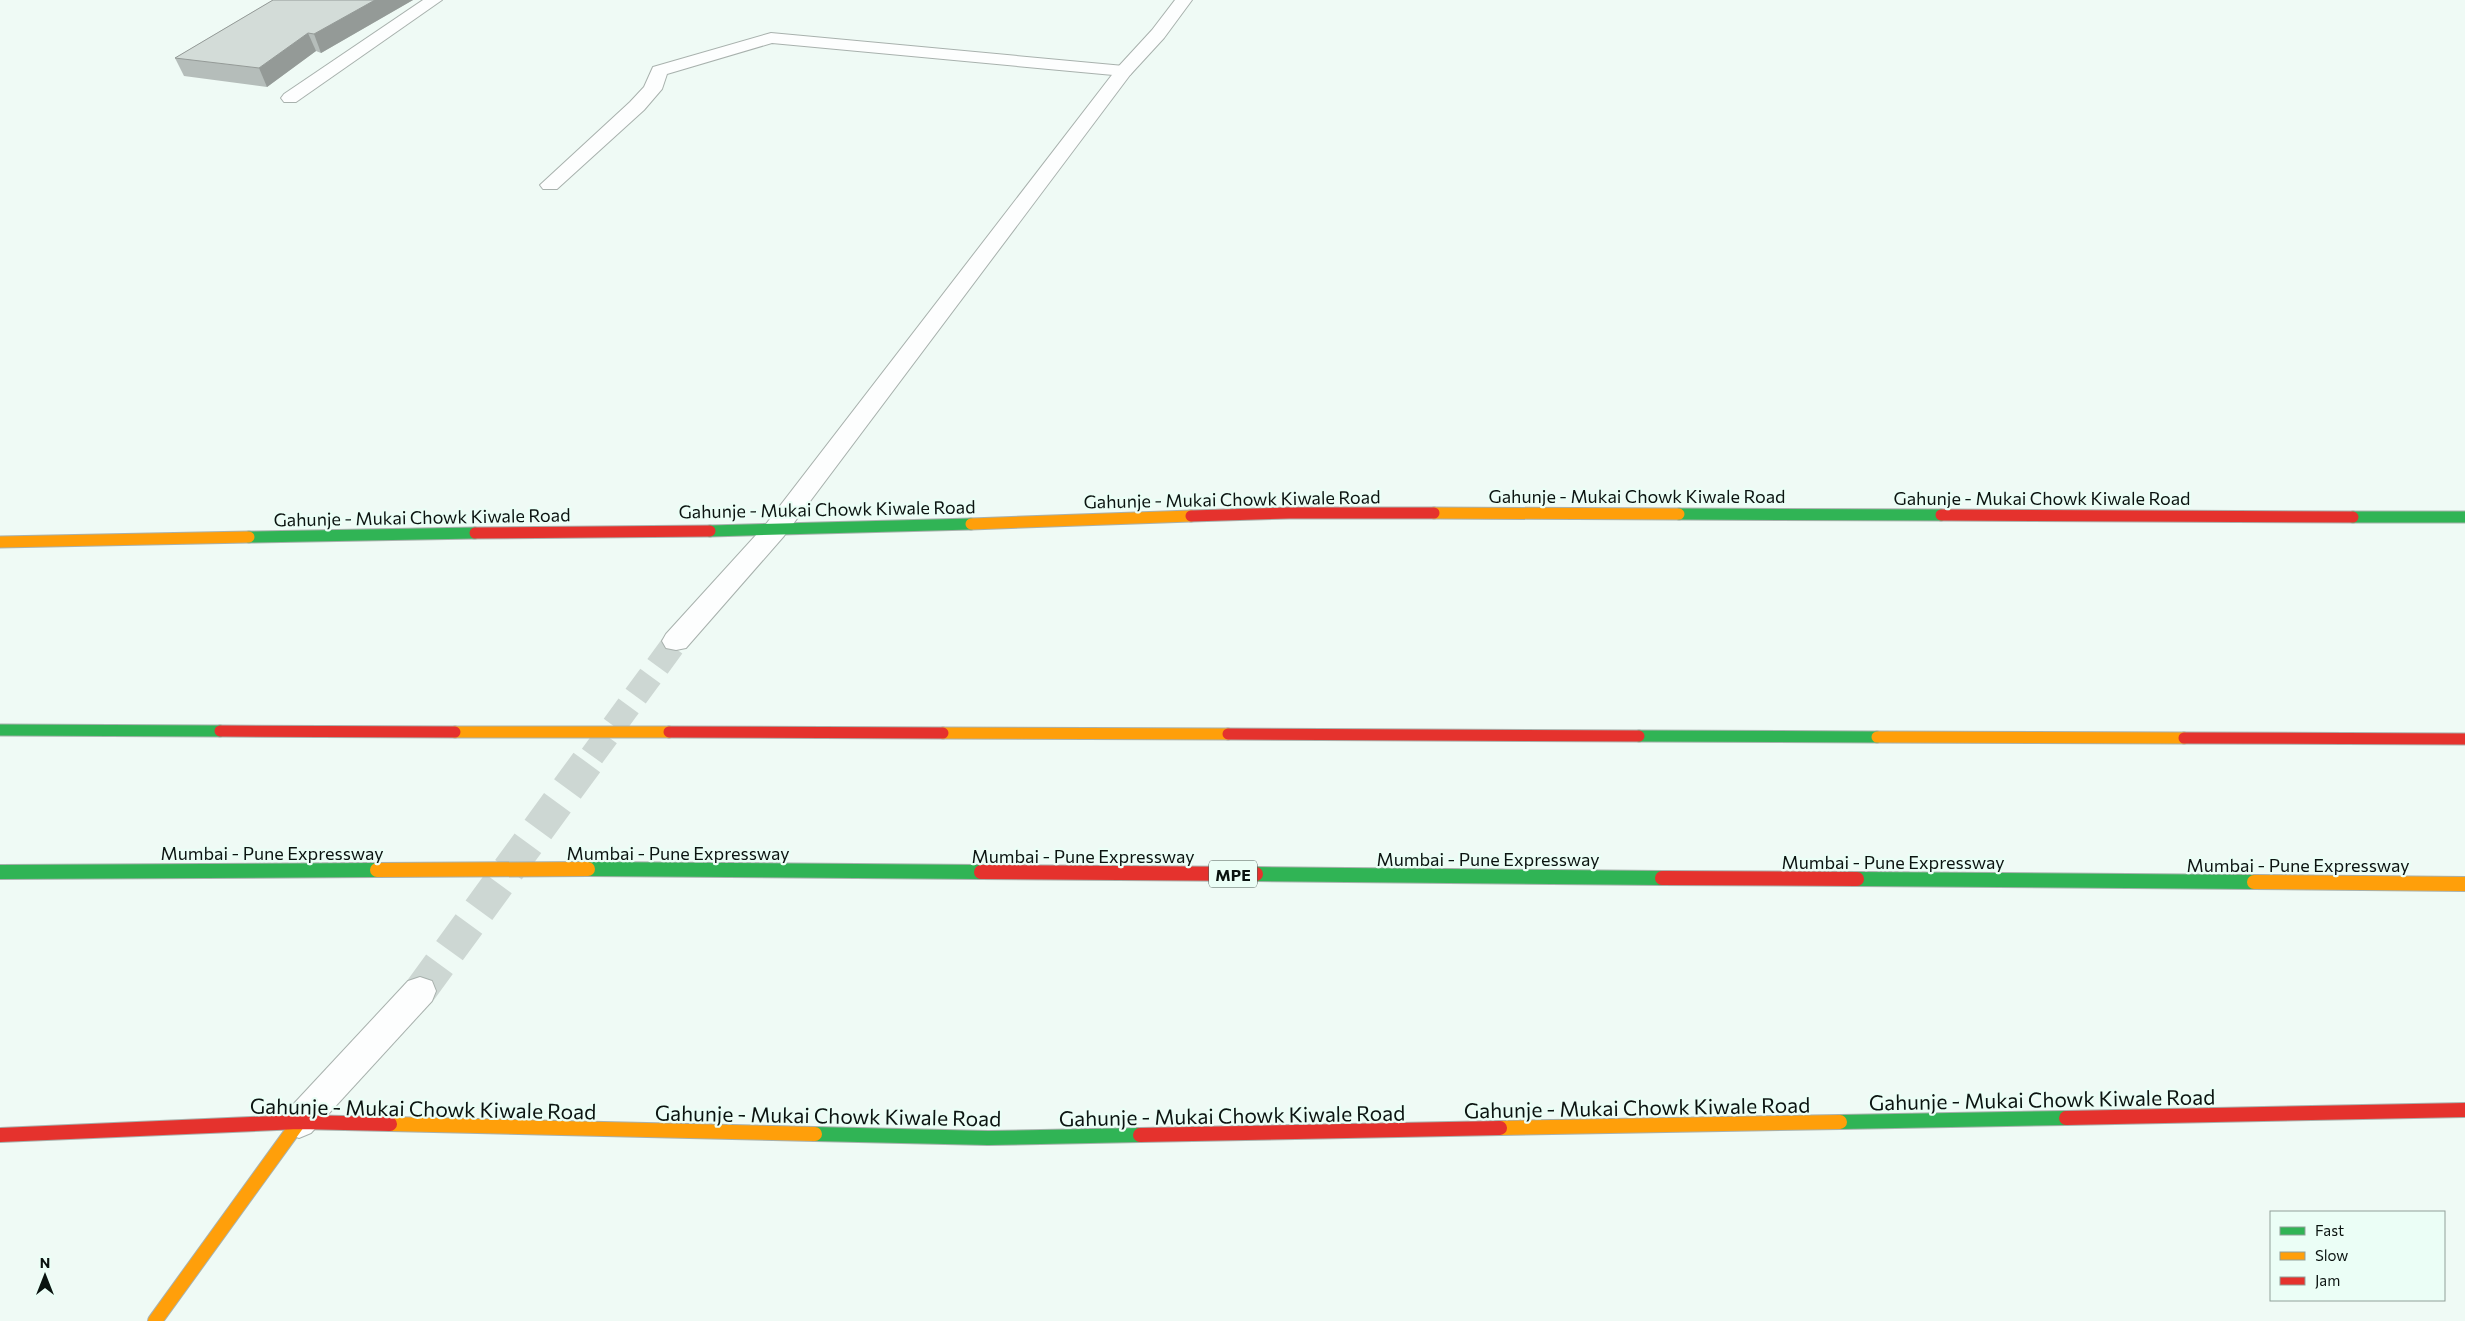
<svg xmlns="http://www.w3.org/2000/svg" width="2465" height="1321" font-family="Commissioner,sans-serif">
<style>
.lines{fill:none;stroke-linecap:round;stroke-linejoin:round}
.street-tunnel-far1{stroke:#cdd7d3;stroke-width:25;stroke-dasharray:25 12;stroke-linecap:butt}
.street-tunnel{stroke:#cdd7d3;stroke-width:33;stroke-dasharray:33 17;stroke-linecap:butt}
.lane-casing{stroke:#a8b1ad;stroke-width:2}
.street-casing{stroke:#a8b1ad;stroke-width:2}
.fast-far1-casing{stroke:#a8b1ad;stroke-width:13}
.fast-casing{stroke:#a8b1ad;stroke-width:16}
.slow-far1-casing{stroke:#a8b1ad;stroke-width:13}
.slow-casing{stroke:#a8b1ad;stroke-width:16}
.jam-far1-casing{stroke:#a8b1ad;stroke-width:13}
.jam-casing{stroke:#a8b1ad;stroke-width:16}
.lane{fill:#fdfefe;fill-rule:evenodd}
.street{fill:#fdfefe;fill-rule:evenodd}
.fast-far1{stroke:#30b455;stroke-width:11}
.fast{stroke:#30b455;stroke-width:14}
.slow-far1{stroke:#ff9f0a;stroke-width:11}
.slow{stroke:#ff9f0a;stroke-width:14}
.jam-far1{stroke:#e5322d;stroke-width:11}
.jam{stroke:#e5322d;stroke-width:14}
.wall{fill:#b5bdba}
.shaded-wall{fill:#949a97}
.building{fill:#d3dcd8;stroke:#949a97}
.labels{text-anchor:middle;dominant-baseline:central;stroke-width:4.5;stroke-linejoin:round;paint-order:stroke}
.shield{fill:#ebfef6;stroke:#4e5a55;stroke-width:1}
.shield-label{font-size:16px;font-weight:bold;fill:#0b1310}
.street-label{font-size:18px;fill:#0b1310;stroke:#ebfef6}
.near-street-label{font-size:21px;fill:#0b1310;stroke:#ebfef6}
</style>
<rect width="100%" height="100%" fill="#effaf5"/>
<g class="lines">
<!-- street-tunnel-far1 -->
<polyline class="street-tunnel-far1" points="592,756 676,641"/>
<!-- street-tunnel -->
<polyline class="street-tunnel" points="420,991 593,754"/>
<!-- lane casing -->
<g class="lane-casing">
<g id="lane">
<polygon points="423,0 442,0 296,102 284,102 281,98 284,94"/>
<polygon points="771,33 1124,66 1130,67 1133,71 1130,75 1124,76 772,43 667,74 662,89 644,110 557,189 543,189 540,185 630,102 644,87 653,67"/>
</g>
</g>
<!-- street casing -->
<g class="street-casing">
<g id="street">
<polygon points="1175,0 1192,0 1164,38 1130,75 784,536 686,648 676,650 666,648 662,641 666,634 766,524 1118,67 1152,30"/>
<polygon points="420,977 432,981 436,991 432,1001 311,1133 299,1138 287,1133 281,1122 287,1111 408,981"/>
</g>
</g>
<!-- fast-far1 casing -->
<g class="fast-far1-casing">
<g id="fast-far1">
<polyline points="1679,514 1941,515"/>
<polyline points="2353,517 2465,517"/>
<polyline points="710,531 971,524"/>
<polyline points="249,537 475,533"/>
<polyline points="0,730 220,731"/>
<polyline points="1639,736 1877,737"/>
</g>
</g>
<!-- fast casing -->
<g class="fast-casing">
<g id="fast">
<polyline points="588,869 981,872"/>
<polyline points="0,872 377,870"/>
<polyline points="1256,874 1662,878"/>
<polyline points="1857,879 2254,882"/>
<polyline points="1840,1122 2066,1118"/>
<polyline points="815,1134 988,1138 1140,1135"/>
</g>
</g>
<!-- slow-far1 casing -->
<g class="slow-far1-casing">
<g id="slow-far1">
<polyline points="1434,513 1679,514"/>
<polyline points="971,524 1191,516"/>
<polyline points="0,542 249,537"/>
<polyline points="455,732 669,732"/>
<polyline points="943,733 1228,734"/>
<polyline points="1877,737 2184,738"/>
</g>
</g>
<!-- slow casing -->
<g class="slow-casing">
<g id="slow">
<polyline points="377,870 588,869"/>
<polyline points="2254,882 2465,884"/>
<polyline points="390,1124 815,1134"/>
<polyline points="1500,1128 1840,1122"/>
<polyline points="155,1321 299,1122"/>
</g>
</g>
<!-- jam-far1 casing -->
<g class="jam-far1-casing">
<g id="jam-far1">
<polyline points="1941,515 2353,517"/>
<polyline points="1191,516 1289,513 1434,513"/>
<polyline points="475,533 710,531"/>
<polyline points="220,731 455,732"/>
<polyline points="669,732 943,733"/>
<polyline points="1228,734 1639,736"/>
<polyline points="2184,738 2465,739"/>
</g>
</g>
<!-- jam casing -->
<g class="jam-casing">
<g id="jam">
<polyline points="981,872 1256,874"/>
<polyline points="1662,878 1857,879"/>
<polyline points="2066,1118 2465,1110"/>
<polyline points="0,1135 299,1122 390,1124"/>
<polyline points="1140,1135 1500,1128"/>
</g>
</g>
<!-- lane -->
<use href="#lane" class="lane"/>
<!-- street -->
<use href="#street" class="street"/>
<!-- fast-far1 -->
<use href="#fast-far1" class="fast-far1"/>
<!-- fast -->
<use href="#fast" class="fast"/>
<!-- slow-far1 -->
<use href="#slow-far1" class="slow-far1"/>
<!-- slow -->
<use href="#slow" class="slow"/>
<!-- jam-far1 -->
<use href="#jam-far1" class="jam-far1"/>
<!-- jam -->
<use href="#jam" class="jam"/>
</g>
<!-- wall -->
<polygon class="wall" points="273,0 413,0 321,53 316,51 267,87 184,76 175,58"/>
<!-- shaded-wall -->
<g class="shaded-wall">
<polygon points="375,0 413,0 321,53 314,34"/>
<polygon points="308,33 316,51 267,87 259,68"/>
</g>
<!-- building -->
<polygon class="building" points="273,0 375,0 314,34 308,33 259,68 175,58"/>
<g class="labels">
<!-- shield labels -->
<rect class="shield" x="1209" y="860.5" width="48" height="27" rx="4"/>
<g class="shield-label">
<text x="1233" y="874">MPE</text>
</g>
<!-- street labels -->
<g class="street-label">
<text x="1637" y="496">Gahunje - Mukai Chowk Kiwale Road</text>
<text x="2042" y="498">Gahunje - Mukai Chowk Kiwale Road</text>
<text transform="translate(1232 499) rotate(-1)">Gahunje - Mukai Chowk Kiwale Road</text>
<text transform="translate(827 509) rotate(-1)">Gahunje - Mukai Chowk Kiwale Road</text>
<text transform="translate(422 517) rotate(-1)">Gahunje - Mukai Chowk Kiwale Road</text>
<text x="272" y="853">Mumbai - Pune Expressway</text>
<text x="678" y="853">Mumbai - Pune Expressway</text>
<text x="1083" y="856">Mumbai - Pune Expressway</text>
<text x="1488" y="859">Mumbai - Pune Expressway</text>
<text x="1893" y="862">Mumbai - Pune Expressway</text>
<text x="2298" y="865">Mumbai - Pune Expressway</text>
</g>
<!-- near-street labels -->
<g class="near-street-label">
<text transform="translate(2042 1099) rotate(-1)">Gahunje - Mukai Chowk Kiwale Road</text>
<text transform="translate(1637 1107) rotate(-1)">Gahunje - Mukai Chowk Kiwale Road</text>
<text transform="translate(423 1108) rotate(1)">Gahunje - Mukai Chowk Kiwale Road</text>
<text transform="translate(828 1115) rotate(1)">Gahunje - Mukai Chowk Kiwale Road</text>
<text transform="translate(1232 1115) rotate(-1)">Gahunje - Mukai Chowk Kiwale Road</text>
</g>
</g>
<!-- legend -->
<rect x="2270" y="1211" width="175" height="90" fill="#ebfef6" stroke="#91a09a"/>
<rect x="2280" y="1227" width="25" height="8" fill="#30b455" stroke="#91a09a"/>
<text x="2315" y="1236" font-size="15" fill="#0b1310">Fast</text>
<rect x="2280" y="1252" width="25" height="8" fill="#ff9f0a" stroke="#91a09a"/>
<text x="2315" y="1261" font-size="15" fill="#0b1310">Slow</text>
<rect x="2280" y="1277" width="25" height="8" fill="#e5322d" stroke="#91a09a"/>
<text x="2315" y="1286" font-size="15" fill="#0b1310">Jam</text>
<!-- north arrow -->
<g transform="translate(45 1276)" stroke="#ebfef6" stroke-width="4" paint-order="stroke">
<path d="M0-4L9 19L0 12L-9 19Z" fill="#0b1310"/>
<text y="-8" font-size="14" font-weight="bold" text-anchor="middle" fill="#0b1310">N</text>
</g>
</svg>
